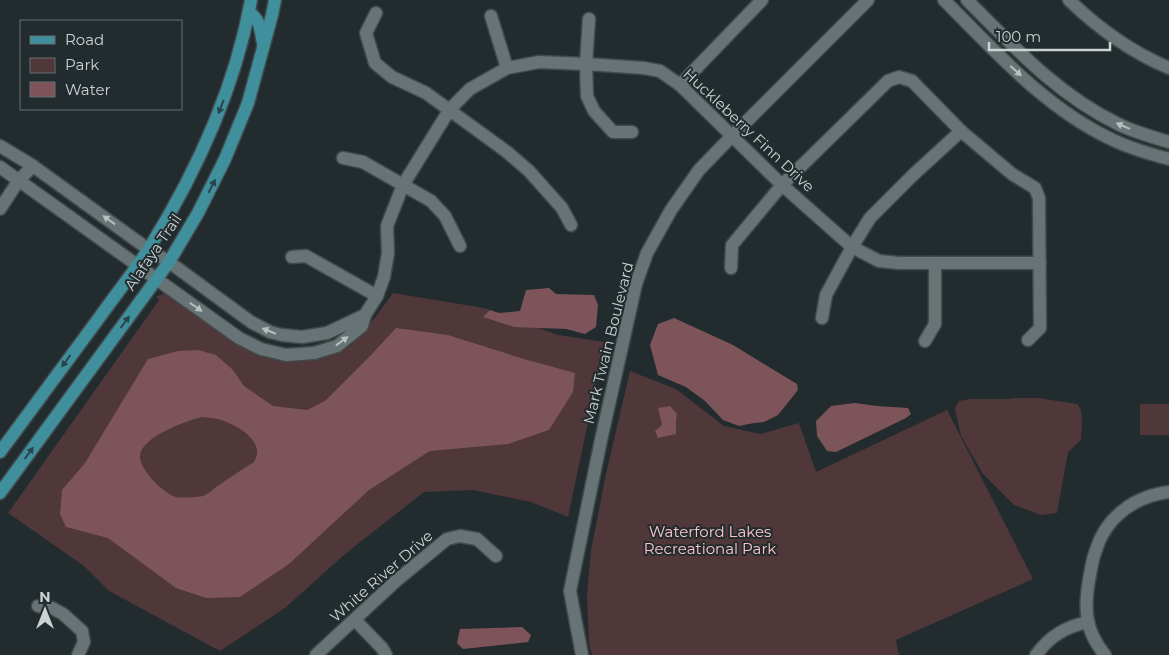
<svg xmlns="http://www.w3.org/2000/svg" width="1169" height="655" font-family="Montserrat,sans-serif">
<style>
.green{fill:#4f373a}
.water{fill:#7c545a;fill-rule:evenodd}
.lines{fill:none;stroke-linecap:round;stroke-linejoin:round}
.minor-casing{stroke:#41494b;stroke-width:15}
.major-casing{stroke:#41494b;stroke-width:15}
.minor{stroke:#677375;stroke-width:12}
.major{stroke:#408f9d;stroke-width:12}
.oneway{fill:#b8bfc1}
.oneway2{fill:#2a454a}
.labels{text-anchor:middle;dominant-baseline:central;stroke-width:4;stroke-linejoin:round;paint-order:stroke}
.street-label{font-size:15px;fill:#ccd2d4;stroke:#222c2e}
.park-label{font-size:15px;fill:#fec4cc;stroke:#222c2e}
</style>
<rect width="100%" height="100%" fill="#222c2e"/>
<!-- green -->
<g class="green">
<polygon points="164,292 165,294 167,294 287,360 350,346 377,315 393,293 484,308 558,335 605,342 568,517 531,502 473,490 424,492 345,554 285,608 220,651 109,591 84,566 8,513 159,300 156,296 162,295"/>
<polygon points="630,371 676,389 724,426 760,434 799,423 816,472 947,410 1033,579 896,640 899,655 592,655 589,644 587,595 591,550 606,474"/>
<path d="M1015,398H1038L1077,404C1085,412 1081,429 1081,440L1068,452L1057,513L1041,515L1014,505L983,474L961,436L955,409L959,401L970,399H1009Z"/>
<rect x="1140" y="404" width="29" height="31"/>
</g>
<!-- water -->
<g class="water">
<polygon points="549,288 556,294 594,295 598,305 596,327 585,334 566,329 514,327 483,317 490,310 499,313 520,311 526,290"/>
<polygon points="674,318 733,345 797,384 798,390 778,415 764,422 754,423 739,426 723,420 705,401 686,387 658,375 650,345 658,324"/>
<path d="M396,328L448,335L524,359L575,373L573,392L549,430L508,444L430,451L369,490L289,564L240,597L206,598L176,588L108,538L66,527L60,514L62,490L85,463L148,359L178,351L198,350L216,355L233,370L244,386L273,406L307,410L325,401L372,354ZM202,417C207,418 213,418 218,419C232,423 259,436 257,454C257,457 255,459 254,462C242,469 231,477 219,485C214,488 209,494 203,496C199,497 181,498 176,497C164,494 139,469 140,456C141,437 186,421 202,417Z"/>
<polygon points="855,403 877,406 908,408 911,414 906,418 836,452 827,451 817,436 816,421 831,406"/>
<polygon points="670,406 677,414 676,420 676,434 658,438 655,431 662,425 658,408"/>
<polygon points="522,627 531,635 528,642 463,649 457,643 460,629"/>
</g>
<g class="lines">
<!-- minor casing -->
<g class="minor-casing">
<g id="minor">
<path d="M944,0C995,51 1045,108 1111,139C1129,148 1150,154 1169,159"/>
<path d="M967,0C1014,47 1058,95 1118,124C1134,132 1152,137 1169,142"/>
<path d="M1069,0C1099,29 1131,52 1169,68"/>
<polyline points="376,13 366,33 375,63 392,77 426,93 507,152 529,171 562,208 571,225"/>
<polyline points="491,16 507,68"/>
<polyline points="589,19 586,64 587,96 594,111 613,132 632,132"/>
<polyline points="680,85 762,0"/>
<polyline points="0,146 33,166 148,249 169,262 251,322 270,332 282,335 302,337 327,333 365,315"/>
<polyline points="343,158 363,162 431,201 445,216 460,246"/>
<polyline points="0,167 239,338 261,349 286,355 314,353 337,346 362,326 365,315 377,296 384,277 388,253 387,226 403,185 450,109 470,89 507,68 539,62 586,64 644,68 660,71 680,85 782,185 852,247 879,261 899,263 1040,263"/>
<polyline points="0,209 19,180 33,166"/>
<polyline points="292,257 306,256 377,296"/>
<polyline points="731,268 732,245 782,185 888,81 899,77 912,81 961,131 1012,174 1035,188 1039,198 1040,328 1028,340"/>
<polyline points="822,318 826,295 852,247 870,218 913,175 961,131"/>
<polyline points="925,341 935,324 935,263"/>
<polyline points="38,606 52,608 63,614 82,631 84,642 78,655"/>
<polyline points="355,620 382,648 386,655"/>
<polyline points="316,655 397,580 447,539 460,536 477,539 496,556"/>
<polyline points="582,655 570,591 601,440 636,284 647,253 671,210 699,170 732,136 868,0"/>
<path d="M1036,655C1050,636 1065,627 1088,622"/>
<path d="M1105,655C1085,631 1084,609 1089,580C1091,570 1092,560 1096,550C1106,517 1135,496 1169,492"/>
</g>
</g>
<!-- major casing -->
<g class="major-casing">
<g id="major">
<path d="M249,12C261,21 260,29 263,43"/>
<path d="M0,452C33,407 66,362 99,318C116,294 134,272 150,247C197,171 235,89 251,0"/>
<polyline points="0,493 169,262 198,213 225,159 248,103 272,15 275,0"/>
</g>
</g>
<!-- minor -->
<use href="#minor" class="minor"/>
<!-- major -->
<use href="#major" class="major"/>
</g>
<!-- one-way arrows -->
<defs><path id="oneway-solid" d="M-6-.8H1V-3.2L6.5 0L1 3.2V.8H-6Z" transform="scale(1.25)"/></defs>
<g class="oneway">
<use href="#oneway-solid" transform="translate(1016 71) rotate(41)"/>
<use href="#oneway-solid" transform="translate(1123 126) rotate(-157)"/>
<use href="#oneway-solid" transform="translate(109 220) rotate(-144)"/>
<use href="#oneway-solid" transform="translate(196 307) rotate(35)"/>
<use href="#oneway-solid" transform="translate(269 331) rotate(-158)"/>
<use href="#oneway-solid" transform="translate(342 341) rotate(-36)"/>
</g>
<g class="oneway2">
<use href="#oneway-solid" transform="translate(221 107) rotate(111)"/>
<use href="#oneway-solid" transform="translate(212 186) rotate(-63)"/>
<use href="#oneway-solid" transform="translate(125 322) rotate(-54)"/>
<use href="#oneway-solid" transform="translate(66 361) rotate(126)"/>
<use href="#oneway-solid" transform="translate(29 453) rotate(-54)"/>
</g>
<g class="labels">
<!-- street labels -->
<g class="street-label">
<text transform="translate(749 130) rotate(43)">Huckleberry Finn Drive</text>
<text transform="translate(153 252) rotate(-56)">Alafaya Trail</text>
<text transform="translate(608 343) rotate(-76)">Mark Twain Boulevard</text>
<text transform="translate(381 576) rotate(-41)">White River Drive</text>
</g>
<!-- park labels -->
<g class="park-label">
<text x="710" y="531">Waterford Lakes<tspan x="710" dy="17">Recreational Park</tspan></text>
</g>
</g>
<!-- legend -->
<rect x="20" y="20" width="162" height="90" fill="#222c2e" stroke="#666e70"/>
<rect x="30" y="36" width="25" height="8" fill="#408f9d" stroke="#666e70"/>
<text x="65" y="45" font-size="15" fill="#ccd2d4">Road</text>
<rect x="30" y="58" width="25" height="15" fill="#4f373a" stroke="#666e70"/>
<text x="65" y="70" font-size="15" fill="#ccd2d4">Park</text>
<rect x="30" y="82" width="25" height="15" fill="#7c545a" stroke="#666e70"/>
<text x="65" y="95" font-size="15" fill="#ccd2d4">Water</text>
<!-- north arrow -->
<g transform="translate(45 610)" stroke="#222c2e" stroke-width="4" paint-order="stroke">
<path d="M0-4L9 19L0 12L-9 19Z" fill="#ccd2d4"/>
<text y="-8" font-size="14" font-weight="bold" text-anchor="middle" fill="#ccd2d4">N</text>
</g>
<!-- scale -->
<path d="M989 42v8h121v-8" fill="none" stroke="#ccd2d4" stroke-width="2.5"/>
<text x="996" y="42" font-size="15" fill="#ccd2d4" stroke="#222c2e" stroke-width="4" paint-order="stroke">100 m</text>
</svg>
